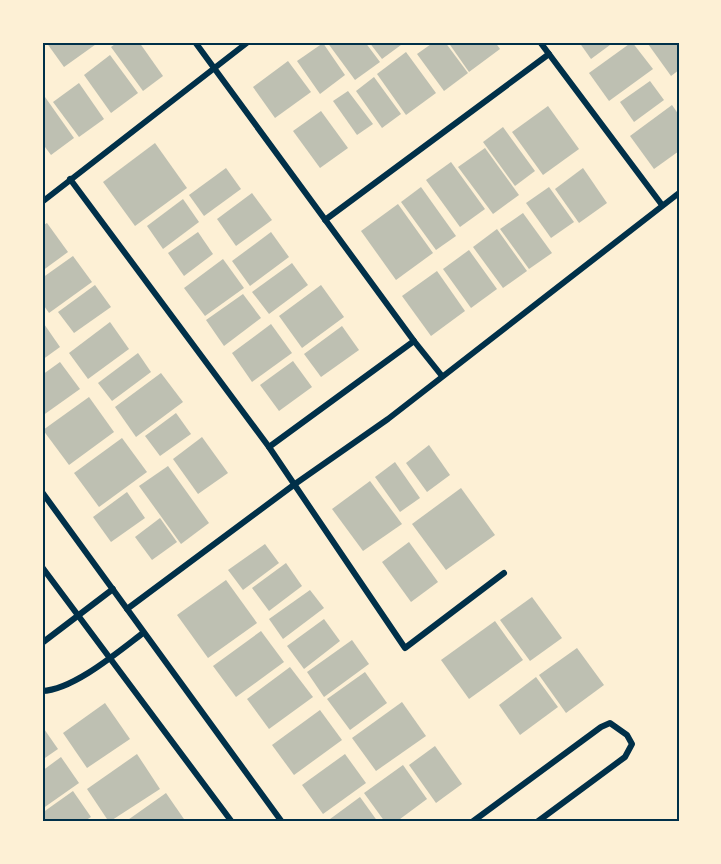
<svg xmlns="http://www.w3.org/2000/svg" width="721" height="864" font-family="'Zilla Slab',serif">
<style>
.building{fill:#bec0b2}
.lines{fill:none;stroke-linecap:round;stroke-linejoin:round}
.minor{stroke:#003049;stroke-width:6}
.neatline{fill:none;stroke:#003049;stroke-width:2}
</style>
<rect width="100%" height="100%" fill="#fdf0d5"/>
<!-- building -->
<g class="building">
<polygon points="46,42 99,42 64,67"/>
<polygon points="118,42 139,42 163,76 143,91 111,47"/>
<polygon points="327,42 365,42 380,62 355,80"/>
<polygon points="369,42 405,42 382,59"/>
<polygon points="434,42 445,42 468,73 444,91 417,54"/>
<polygon points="448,42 495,42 500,49 469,72"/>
<polygon points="579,42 614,42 591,59"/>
<polygon points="632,42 653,69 609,101 589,73"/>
<polygon points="651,42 679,42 679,70 671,76 648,44"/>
<polygon points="323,43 345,75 320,94 297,61"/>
<polygon points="406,52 436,93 406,115 377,74"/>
<polygon points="110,55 138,93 111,113 84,75"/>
<polygon points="288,61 311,92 275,118 253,87"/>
<polygon points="374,77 401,114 382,128 356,91"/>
<polygon points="650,81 664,100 634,122 620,102"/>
<polygon points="79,83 104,119 79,137 53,102"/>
<polygon points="348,91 373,124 357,135 333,101"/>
<polygon points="45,97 74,138 51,155 42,143 42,100"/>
<polygon points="672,105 679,115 679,151 654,169 630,136"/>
<polygon points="548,106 579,149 543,175 512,132"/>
<polygon points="321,111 348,148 320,168 293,131"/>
<polygon points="503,127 535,171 515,186 483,142"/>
<polygon points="155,143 187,188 135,226 103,182"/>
<polygon points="485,148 519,195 493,214 458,167"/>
<polygon points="451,162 485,209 460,227 426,180"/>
<polygon points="226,168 241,189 204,216 189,195"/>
<polygon points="583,168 607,203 579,223 555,189"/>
<polygon points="421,187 456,236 436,250 401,202"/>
<polygon points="549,187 574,222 551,238 526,203"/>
<polygon points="252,193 272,220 236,246 217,219"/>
<polygon points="183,199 199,222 163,249 147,226"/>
<polygon points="398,204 433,253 396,280 361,231"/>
<polygon points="523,213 552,253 529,269 500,229"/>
<polygon points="47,223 68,252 42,271 42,226"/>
<polygon points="497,229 527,271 503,288 473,247"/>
<polygon points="198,232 213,254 184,276 168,253"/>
<polygon points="271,232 289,257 250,286 232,261"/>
<polygon points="469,250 497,289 471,308 443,269"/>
<polygon points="73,256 92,282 49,313 42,303 42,278"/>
<polygon points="223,259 244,288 205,316 184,288"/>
<polygon points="292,263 308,285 269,314 252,292"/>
<polygon points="437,271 465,311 431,336 402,296"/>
<polygon points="95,285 111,307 74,333 58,312"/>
<polygon points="321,285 344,317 302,348 279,316"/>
<polygon points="243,294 261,318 224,346 206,320"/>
<polygon points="42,321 60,347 42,360"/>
<polygon points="110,322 129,349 88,379 69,353"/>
<polygon points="271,324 292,353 252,382 232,353"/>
<polygon points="342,326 359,350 321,377 304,354"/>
<polygon points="138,353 151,372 112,401 98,383"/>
<polygon points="293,361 312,387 279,411 260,385"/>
<polygon points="60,362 80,389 42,416 42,375"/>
<polygon points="161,373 183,402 136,437 115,407"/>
<polygon points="89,397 114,432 69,465 43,430"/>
<polygon points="176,413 191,434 160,456 145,436"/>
<polygon points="202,437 228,473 198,494 173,459"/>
<polygon points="122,438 147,472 99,507 74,473"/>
<polygon points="429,445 450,475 427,492 406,463"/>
<polygon points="395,462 420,498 400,512 375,477"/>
<polygon points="168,466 209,523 181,544 139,486"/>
<polygon points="370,481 402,524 363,551 332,509"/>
<polygon points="461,488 495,535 446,570 412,524"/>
<polygon points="127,492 145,518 111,542 93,517"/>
<polygon points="160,518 177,542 152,560 135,537"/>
<polygon points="409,542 438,582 411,602 382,562"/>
<polygon points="265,544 279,563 243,590 228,570"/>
<polygon points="286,563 302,586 269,611 252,588"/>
<polygon points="226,580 257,623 208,658 177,615"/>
<polygon points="310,590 324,608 283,639 269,619"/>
<polygon points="532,597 562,638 530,661 500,620"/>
<polygon points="324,619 340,641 304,669 287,646"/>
<polygon points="495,621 523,660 469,699 441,660"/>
<polygon points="261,631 284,662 236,697 213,666"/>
<polygon points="352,640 369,664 324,697 307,672"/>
<polygon points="577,648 604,685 566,713 539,675"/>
<polygon points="290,667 313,697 269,729 247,699"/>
<polygon points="365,672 387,703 350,730 327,699"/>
<polygon points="536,677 558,707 520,735 499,705"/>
<polygon points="402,702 426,736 376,771 352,738"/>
<polygon points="105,703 130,739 87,768 63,733"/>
<polygon points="320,710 342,740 294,775 272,745"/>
<polygon points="42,726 58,749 42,760"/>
<polygon points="435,746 462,784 436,803 409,765"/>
<polygon points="137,754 160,789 109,822 87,789"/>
<polygon points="345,754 366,783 323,814 302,785"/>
<polygon points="61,757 79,783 42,809 42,771"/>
<polygon points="403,765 427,799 396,822 385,822 364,793"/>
<polygon points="73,791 91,817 83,822 42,822 42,813"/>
<polygon points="166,793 186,822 125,822"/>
<polygon points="360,797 378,822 326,822"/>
</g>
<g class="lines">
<!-- minor -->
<g class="minor">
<polyline points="195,42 414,341 442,376"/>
<polyline points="540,42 662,205"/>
<polyline points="70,179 269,447 405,648 504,573"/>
<polyline points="42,202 248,42"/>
<polyline points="325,220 549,54"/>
<polyline points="269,447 414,341"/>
<polyline points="42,492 282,822"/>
<polyline points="42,567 232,822"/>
<polyline points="127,609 295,484 388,419 679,193"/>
<polyline points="42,643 113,589"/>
<path d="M42,691C73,690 118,652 143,633"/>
<polyline points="472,822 601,727 610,723 627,735 632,744 625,757 537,822"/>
</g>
</g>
<!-- border -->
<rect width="721" height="864" fill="none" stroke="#fdf0d5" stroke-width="87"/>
<rect x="44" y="44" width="634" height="776" class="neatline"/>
</svg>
